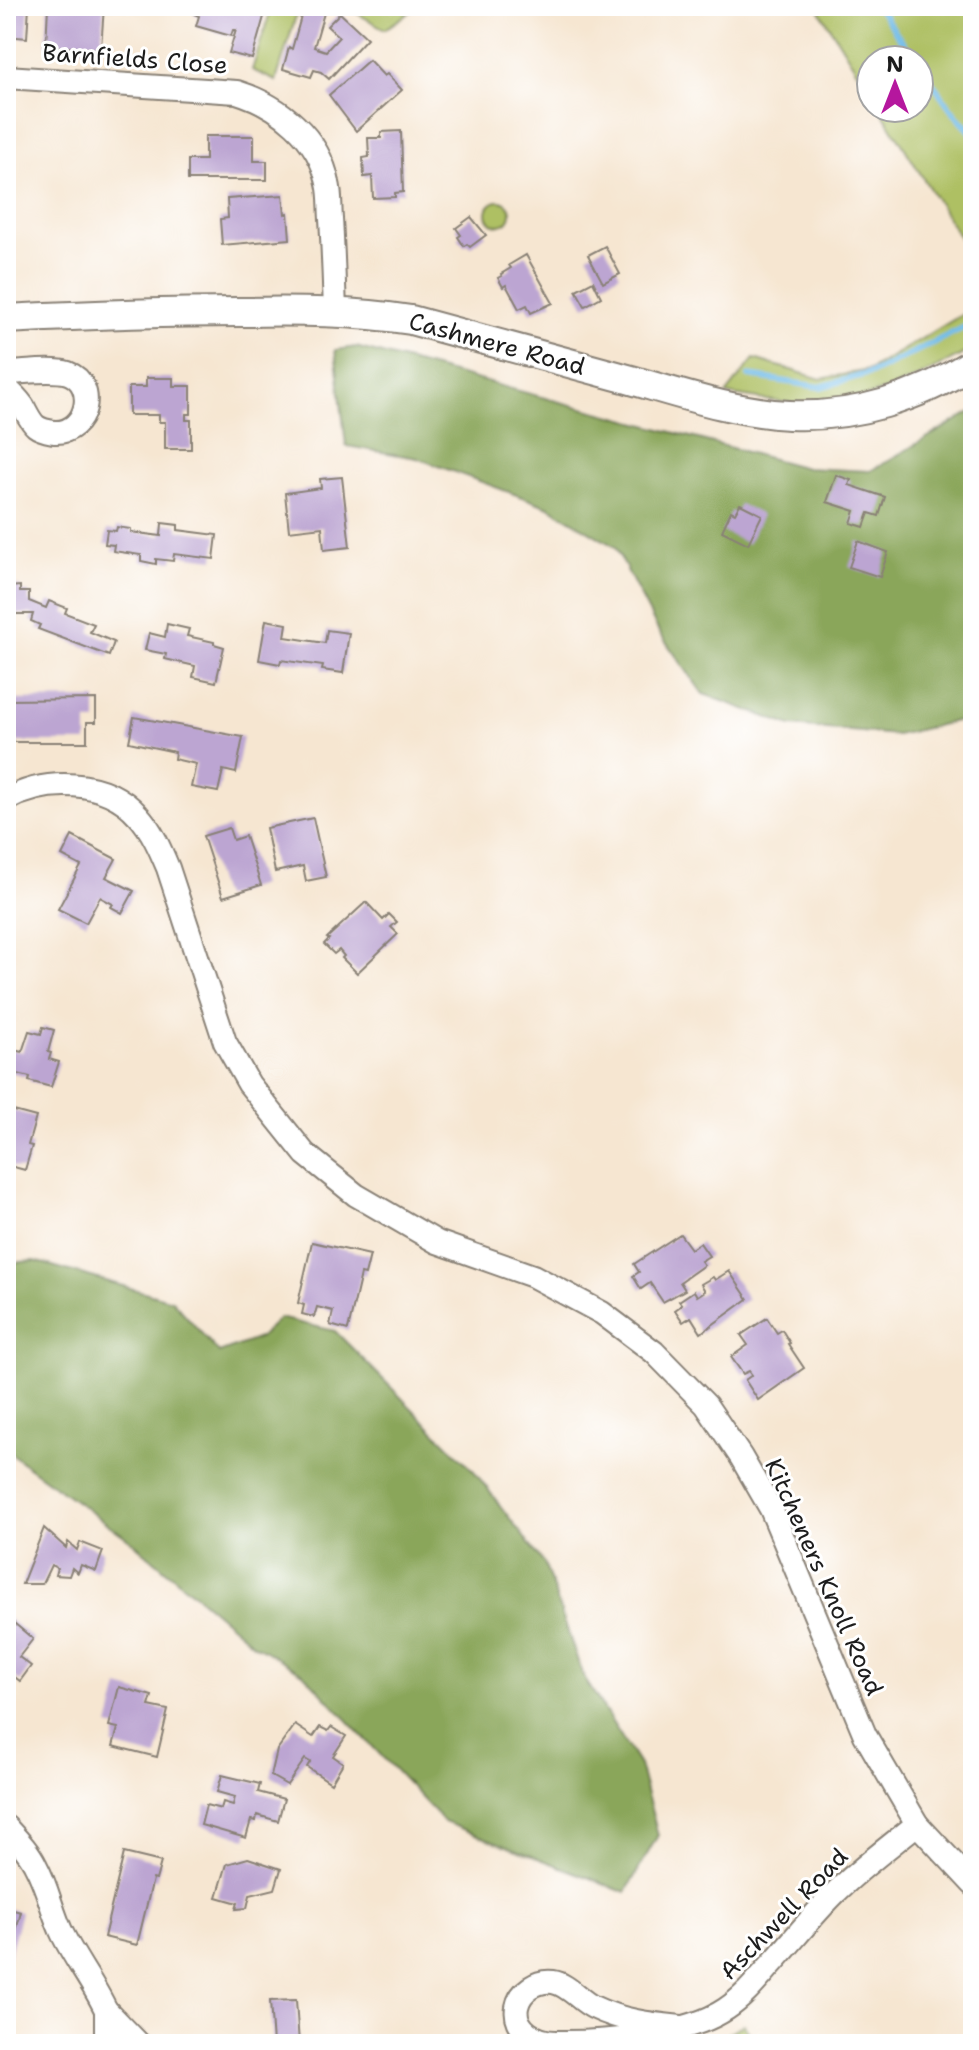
<svg xmlns="http://www.w3.org/2000/svg" width="979" height="2050" font-family="'Shantell Sans',sans-serif">
<style>
.green{fill:#aec064;stroke:#656e40;stroke-width:2}
.forest{fill:#8aa65a;stroke:#53613b;stroke-width:2}
.lines{fill:none;stroke-linecap:round;stroke-linejoin:round}
.stream{stroke:#6fbbe8;stroke-width:6}
.building{fill:#bca5d2}
.minor-casing{stroke:#898176;stroke-width:26}
.tertiary-casing{stroke:#898176;stroke-width:32}
.minor{stroke:#fff;stroke-width:22}
.tertiary{stroke:#fff;stroke-width:28}
.labels{text-anchor:middle;dominant-baseline:central;stroke-width:6;stroke-linejoin:round;paint-order:stroke}
.street-label{font-size:24px;fill:#1c1c1c;stroke:#fff}
</style>
<rect width="100%" height="100%" fill="#fff"/>
<filter id="ink" filterUnits="userSpaceOnUse"><feTurbulence type="fractalNoise" baseFrequency=".0125" numOctaves="2"/><feDisplacementMap in="SourceGraphic" scale="16" xChannelSelector="R" yChannelSelector="G"/><feConvolveMatrix kernelMatrix="1 2 1 2 8 2 1 2 1" color-interpolation-filters="sRGB"/></filter>
<filter id="wash" filterUnits="userSpaceOnUse"><feTurbulence type="fractalNoise" baseFrequency=".006" numOctaves="4" result="noise"/><feDisplacementMap in="SourceGraphic" scale="32" xChannelSelector="R" yChannelSelector="G"/><feGaussianBlur stdDeviation="1.8" result="paint"/><feColorMatrix in="noise" values="0 0 0 0 0 0 0 0 0 0 0 0 0 0 0 0 0 1.4 0 .05"/><feComposite in="paint" operator="in"/></filter>
<g filter="url(#wash)">
<rect width="100%" height="100%" fill="#f6e6d1"/>
<!-- green -->
<g class="green">
<polygon points="272,6 299,6 276,81 252,70"/>
<polygon points="344,6 419,6 385,29"/>
<polygon points="817,6 973,6 973,259 880,108 919,108 919,60 871,60 871,94"/>
<circle cx="499" cy="213" r="12"/>
<path d="M973,308V349C918,377 875,403 812,404C784,404 754,398 726,394L754,359L821,379L869,370Z"/>
<polygon points="744,2024 756,2044 725,2044 721,2037"/>
</g>
<!-- forest -->
<g class="forest">
<polygon points="356,347 806,468 870,471 973,411 973,717 897,735 791,726 703,694 659,632 615,547 549,507 417,458 346,446 335,350"/>
<polygon points="35,1261 172,1300 219,1353 259,1338 279,1318 335,1331 474,1471 545,1565 583,1676 639,1765 658,1835 626,1892 444,1822 303,1673 253,1644 134,1543 27,1466 6,1449 6,1263"/>
</g>
<g class="lines">
<!-- stream -->
<g class="stream">
<polyline points="877,6 916,60"/>
<polyline points="919,64 954,113 973,134"/>
<polyline points="749,376 820,387 874,372 973,323"/>
</g>
</g>
<g id="blocks">
<!-- building -->
<g class="building">
<polygon points="6,6 29,6 27,38 6,36"/>
<polygon points="48,6 104,6 101,49 46,46"/>
<polygon points="197,6 267,6 252,59 229,53 236,30 233,30 231,36 196,26 199,16 194,14"/>
<polygon points="304,6 326,6 314,47 326,51 339,37 327,26 340,13 367,38 329,79 321,72 314,70 311,77 283,69 289,47 292,49"/>
<polygon points="369,60 384,76 387,74 402,90 356,131 329,95"/>
<polygon points="401,131 403,192 395,193 395,197 373,198 372,176 364,177 363,158 369,157 368,138 381,138 381,132"/>
<polygon points="205,136 254,136 254,161 267,161 267,180 188,180 188,160 205,160"/>
<polygon points="283,195 285,214 288,213 290,239 222,245 220,219 228,218 227,199"/>
<polygon points="471,217 486,235 470,247 467,244 464,246 458,237 461,235 456,228"/>
<polygon points="605,246 620,274 603,283 588,255"/>
<polygon points="526,255 553,303 531,313 527,305 519,309 506,285 503,287 498,278 502,276 501,274 511,268 509,265"/>
<polygon points="593,281 601,297 585,306 576,290"/>
<polygon points="146,378 173,378 173,386 191,386 191,414 186,414 186,420 191,420 191,449 165,449 165,422 159,422 159,415 129,415 129,387 146,387"/>
<polygon points="836,475 851,480 849,485 885,497 879,516 869,513 864,527 851,523 855,511 827,502"/>
<polygon points="342,477 350,547 324,550 322,527 289,531 285,493 321,488 320,479"/>
<polygon points="740,504 762,515 748,544 722,531 731,511 735,513"/>
<polygon points="162,523 178,525 178,530 217,535 214,559 174,554 173,561 156,559 156,564 141,561 141,555 113,551 114,545 105,544 107,530 116,531 117,527 131,529 131,532 161,536"/>
<polygon points="858,541 888,552 880,577 849,567"/>
<polygon points="20,586 20,592 29,592 29,601 46,608 49,601 67,608 65,613 94,624 90,632 114,642 109,656 38,629 40,625 31,621 33,614 10,614 9,587"/>
<polygon points="266,620 287,624 285,637 325,643 327,630 349,633 343,673 322,670 323,666 281,660 280,664 259,660"/>
<polygon points="167,624 189,629 187,636 214,642 214,644 224,647 216,682 193,677 195,666 165,659 166,654 145,650 149,633 165,637"/>
<polygon points="96,699 96,722 87,722 87,742 11,742 11,723 6,723 6,700"/>
<polygon points="134,717 243,737 236,773 223,770 218,792 191,787 196,764 174,759 175,752 129,742"/>
<polygon points="313,818 326,877 306,881 303,866 275,872 266,828"/>
<polygon points="229,828 233,840 245,836 261,885 223,897 203,836"/>
<polygon points="72,836 116,859 106,877 134,891 122,913 111,907 113,904 100,897 86,923 58,909 81,866 62,856"/>
<polygon points="366,902 383,920 389,914 397,922 391,927 398,934 357,973 342,958 344,956 339,950 334,954 324,944 329,939 327,938"/>
<polygon points="43,1027 54,1030 48,1052 51,1053 49,1059 59,1062 51,1087 29,1081 30,1077 6,1071 6,1048 22,1052 29,1031 41,1034"/>
<polygon points="6,1109 36,1117 28,1145 32,1146 25,1170 6,1165"/>
<polygon points="680,1234 691,1249 700,1243 709,1256 701,1261 704,1265 680,1282 685,1290 663,1302 650,1283 641,1289 633,1276 639,1272 634,1264"/>
<polygon points="312,1242 370,1255 365,1275 361,1274 348,1330 330,1325 333,1311 317,1307 314,1317 302,1314 304,1305 298,1303"/>
<polygon points="729,1271 748,1299 701,1333 691,1317 683,1322 675,1310 682,1305 679,1301 694,1291 697,1296 705,1291 701,1284 713,1277 715,1280"/>
<polygon points="767,1318 777,1333 782,1330 790,1343 788,1344 804,1368 758,1400 745,1380 752,1375 749,1371 743,1374 731,1357 748,1345 741,1335"/>
<polygon points="44,1528 66,1548 68,1542 77,1550 80,1542 103,1551 96,1571 81,1565 78,1573 72,1568 69,1576 55,1575 57,1568 51,1565 42,1584 22,1584"/>
<polygon points="8,1618 33,1639 19,1657 31,1666 20,1681 8,1672 6,1673 6,1621"/>
<polygon points="119,1687 152,1696 149,1706 168,1710 157,1757 113,1746 118,1728 109,1726"/>
<polygon points="295,1725 313,1737 320,1727 328,1731 331,1727 346,1736 333,1756 343,1763 331,1783 307,1767 310,1762 305,1759 287,1785 271,1776 277,1750"/>
<polygon points="222,1775 260,1784 258,1792 284,1799 278,1821 257,1815 256,1821 251,1820 246,1838 201,1825 206,1805 221,1809 223,1802 233,1805 235,1797 217,1792"/>
<polygon points="124,1853 161,1862 156,1880 153,1879 137,1945 104,1937"/>
<polygon points="248,1858 281,1869 275,1889 250,1895 247,1908 236,1909 238,1903 217,1897 227,1864"/>
<polygon points="6,1908 21,1912 9,1957 6,1956"/>
<polygon points="296,2000 299,2044 273,2044 270,2001"/>
</g>
</g>
</g>
<g filter="url(#ink)">
<use href="#blocks" fill-opacity="0" stroke="#898176" stroke-width="2"/>
<g class="lines">
<!-- minor casing -->
<g class="minor-casing">
<g id="minor">
<path d="M6,77L237,92C279,105 319,137 328,183C331,194 330,208 331,219C333,250 334,281 335,312"/>
<path d="M6,373C23,373 52,368 68,373C98,384 88,434 54,432C48,431 41,430 36,426C30,421 27,413 23,406C18,399 12,393 6,388"/>
<path d="M6,800C46,778 105,778 138,815C152,830 160,849 168,868L225,1042L249,1084L305,1154L356,1195L437,1242L533,1276L602,1313L654,1352L706,1405L741,1457L771,1509L865,1735L917,1824L973,1884"/>
<path d="M6,1827C17,1839 29,1851 36,1866C48,1888 52,1913 63,1935C76,1961 94,1984 106,2010"/>
<path d="M681,2027C650,2024 622,2021 593,2007C580,2001 568,1984 553,1982C537,1980 520,1991 517,2007C513,2029 537,2042 556,2042C602,2043 688,2035 726,2009C743,1998 756,1982 769,1967C791,1943 811,1917 834,1894C859,1869 889,1847 917,1824"/>
<polyline points="106,2044 106,2010 139,2044"/>
</g>
</g>
<!-- tertiary casing -->
<g class="tertiary-casing">
<path id="tertiary" d="M6,319C84,315 161,312 239,312C297,311 354,311 411,320C479,338 548,357 617,376C672,391 730,412 789,415C854,418 918,398 973,363"/>
</g>
<!-- minor -->
<use href="#minor" class="minor"/>
<!-- tertiary -->
<use href="#tertiary" class="tertiary"/>
</g>
</g>
<g class="labels">
<!-- street labels -->
<g class="street-label">
<text transform="translate(135 59) rotate(4)">Barnfields Close</text>
<text transform="translate(497 344) rotate(15)">Cashmere Road</text>
<text transform="translate(824 1577) rotate(66)">Kitcheners Knoll Road</text>
<text transform="translate(784 1914) rotate(-46)">Aschwell Road</text>
</g>
</g>
<!-- margin -->
<rect width="979" height="2050" fill="none" stroke="#fff" stroke-width="32"/>
<!-- north arrow -->
<g transform="translate(895 84)"><circle r="38" fill="#ffffff" stroke="#a4a4a4" stroke-width="2"/>
<path d="M0-6L14 30L0 20L-14 30Z" fill="#b5179e"/>
<text y="-12" font-size="22" font-weight="bold" text-anchor="middle" fill="#1c1c1c">N</text>
</g>
</svg>
